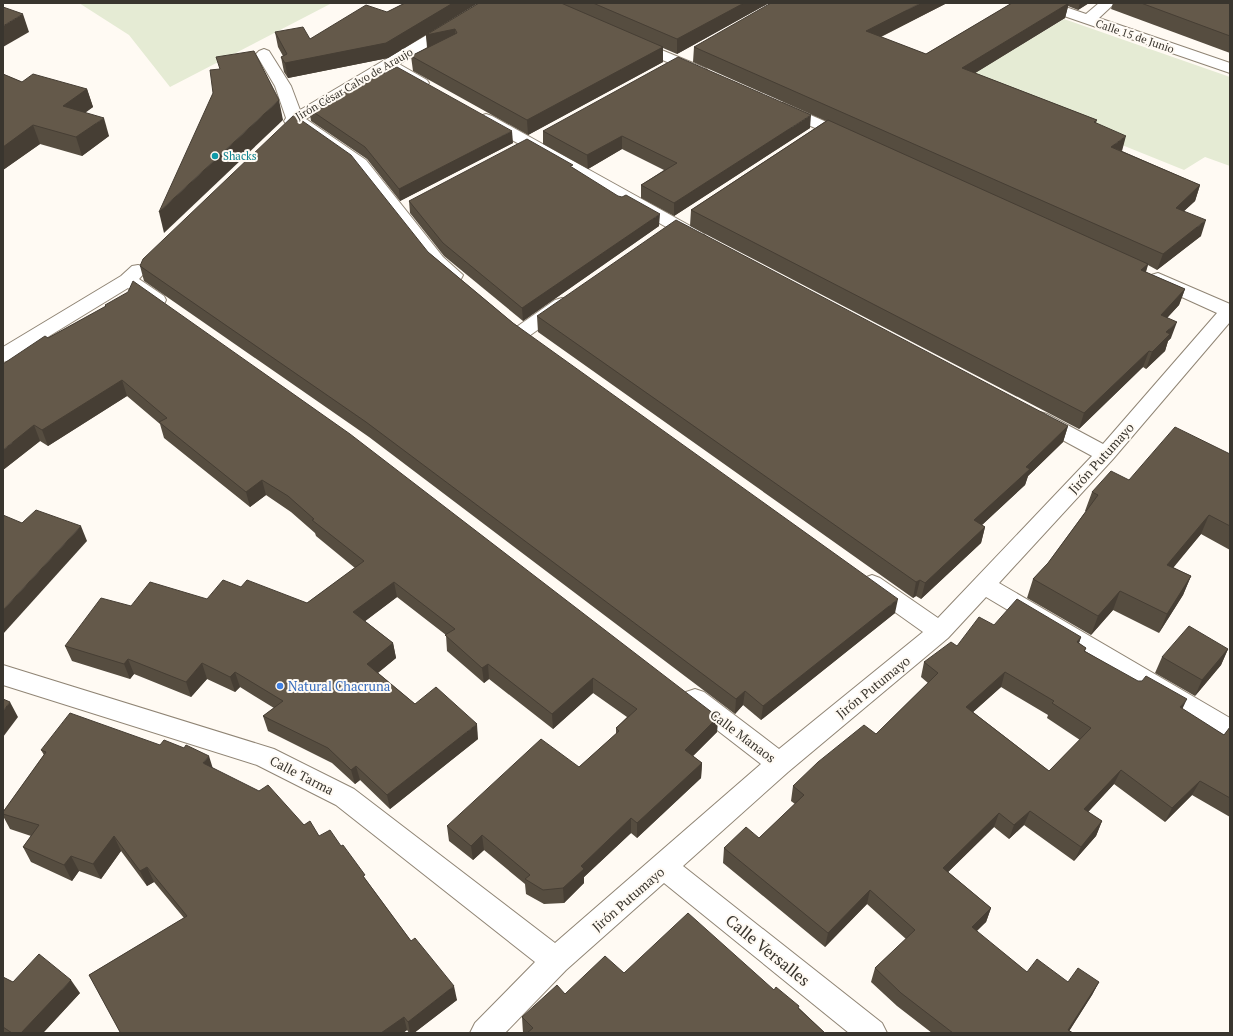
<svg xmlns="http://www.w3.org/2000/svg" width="1233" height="1036" font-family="'PT Serif',serif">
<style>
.green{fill:#e5ebd4}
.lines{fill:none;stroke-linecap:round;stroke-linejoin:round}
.minor-casing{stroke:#908575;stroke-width:2}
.minor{fill:#fff;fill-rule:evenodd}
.wall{fill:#564d40;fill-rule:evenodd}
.shaded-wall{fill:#463e34}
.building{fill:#64594a;stroke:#463e34;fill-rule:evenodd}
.culture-dot{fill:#0f9aa8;stroke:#fffaf3;stroke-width:1.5}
.shop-dot{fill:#3f7fe0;stroke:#fffaf3;stroke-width:1.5}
.labels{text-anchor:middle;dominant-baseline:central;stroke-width:4;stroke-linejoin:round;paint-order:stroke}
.far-street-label{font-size:11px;fill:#39352e;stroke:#fffaf3}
.far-culture-label{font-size:11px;fill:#0d838f;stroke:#fffaf3;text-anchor:start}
.street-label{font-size:13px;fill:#39352e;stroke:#fffaf3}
.shop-label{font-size:13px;fill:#366cbe;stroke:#fffaf3;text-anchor:start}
.near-street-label{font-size:16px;fill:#39352e;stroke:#fffaf3}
</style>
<rect width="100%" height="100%" fill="#fffaf3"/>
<!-- green -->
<g class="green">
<polygon points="79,3 332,3 170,87 129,35"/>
<polygon points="1064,19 1230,77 1230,166 1205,157 1184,170 911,60 973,74"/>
</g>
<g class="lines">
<!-- minor casing -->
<g class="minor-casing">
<g id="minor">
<path d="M481,3H498L496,6L399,64L427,80L429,83L427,86C413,90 399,77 388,71L306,119L366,160L443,257L463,275L461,279L454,281L447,279L431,265L354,168L294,125L286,124L284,121L286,118L275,86L256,54L259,51L264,49L269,51L291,86L300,110Z"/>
<polygon points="1033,3 1054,3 1086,14 1099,3 1115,3 1099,18 1230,63 1230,73 1035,6"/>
<polygon points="635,39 705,68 708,71 705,74 700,76 695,74 630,46 628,43 630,40"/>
<polygon points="783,103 854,134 856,137 854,140 848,142 842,140 777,111 775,108 777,105"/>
<polygon points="486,114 492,116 703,233 706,237 703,241 697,242 691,241 480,122 478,119 480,116"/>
<path d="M138,265L144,266L147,270L139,279L164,296L166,300L164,304C149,308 139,296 128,288L10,360L3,362V347L121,276L132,266Z"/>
<polygon points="1158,273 1230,304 1230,322 1113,459 999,583 1230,718 1230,740 1221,737 986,597 948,638 788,772 683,866 882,1023 887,1033 849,1033 664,883 566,970 505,1033 470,1033 475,1023 535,962 336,805 257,765 3,685 3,665 274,749 354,789 555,943 761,764 686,706 683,699 686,692 695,689 704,692 779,749 923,632 864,590 861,584 864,578 872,575 880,578 938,618 1092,456 1033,424 1030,419 1033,414 1040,412 1047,414 1103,444 1217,313 1151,283 1149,279 1151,275"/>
<polygon points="562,298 569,300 571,304 569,308 529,336 522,338 515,336 512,332 515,328 555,300"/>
</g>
</g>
<!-- minor -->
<use href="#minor" class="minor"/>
</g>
<!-- wall -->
<g class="wall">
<polygon points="405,3 478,3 388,58 288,78 284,72 281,57 283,56 278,47 275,32 310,39 387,12"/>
<polygon points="479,3 769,3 677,54 663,48 663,62 528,135 413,71 411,56 427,48 426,35"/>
<polygon points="947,3 881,37 926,54 1012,3 1089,3 1078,10 1068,6 1065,18 975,73 1097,120 1096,123 1122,151 1200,185 1195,201 1184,211 1201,236 1157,270 1148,265 1146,272 1185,289 1179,305 1167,318 1171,338 1168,341 1165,351 1146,369 1143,367 1079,429 690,226 691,210 826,121 693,62 694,47"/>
<polygon points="1113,3 1230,3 1230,53 1111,9"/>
<polygon points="3,74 22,82 87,89 93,107 85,112 109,136 82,156 40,144 3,170"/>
<polygon points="309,109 513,143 400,201 367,159 311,121"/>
<polygon points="810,128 674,216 641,198 641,185 664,170 622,149 588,169 543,144 543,131"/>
<polygon points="573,168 659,226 523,321 444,256 410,213 409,201"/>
<polygon points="428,252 513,323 895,613 761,720 743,705 735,714 369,437 144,281 140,266"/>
<polygon points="105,305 718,717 717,732 693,756 702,763 701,778 637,838 631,833 584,877 584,883 564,903 544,904 526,894 525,884 484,850 473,860 449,841 447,826 579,767 616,734 616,728 627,717 593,693 553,729 489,679 484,683 447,651 446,635 397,597 365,621 393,643 396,658 378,673 415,704 478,739 390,809 360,780 355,784 332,763 268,731 263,716 274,708 240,687 235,692 207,679 191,697 134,674 130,679 72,661 65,646 131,606 207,599 241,587 307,603 355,568 316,536 315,533 291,512 266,495 250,507 164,438 160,424 127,396 48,446 40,441 3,470 48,338 105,307"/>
<polygon points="537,316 1068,426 1063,442 1028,476 1025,485 982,525 985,527 981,543 921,599 916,596 913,598 538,332"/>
<polygon points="1230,454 1230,550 1201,534 1173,567 1191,576 1183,595 1159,633 1113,610 1091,635 1027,598 1033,579 1048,563 1086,511 1085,511 1092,492 1129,480"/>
<path d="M994,625L1081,637L1079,643L1086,648L1085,651L1182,709L1224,735L1230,727V817L1192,795L1165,822L1114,784L1088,812L1102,821L1096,836L1074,861L1024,825L1009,839L994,827L948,872L991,908L986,922L976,931L1027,972L1068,982H1099L1092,995L1069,1031L1073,1033H932L897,1006L871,982L875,968L906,939L867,904L825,947L723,863L724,848L759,838L795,804L791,801L793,786L876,734L928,683L921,677L924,662L957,646ZM1001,687L1048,715L1047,718L1080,740L1049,771L973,712Z"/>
<polygon points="1228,649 1221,665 1195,696 1155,673 1162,657"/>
<polygon points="41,750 213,768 304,825 319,836 341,846 411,941 457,1000 414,1033 409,1033 407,1030 403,1033 121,1033 89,975 184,918 154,882 147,886 121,851 101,879 79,871 72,881 31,862 23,847 31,836 10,829 3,816 3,812 44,755"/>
<polygon points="624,973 774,990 799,1008 825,1033 523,1033 522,1017 565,994"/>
<polygon points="3,977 13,982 80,993 43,1033 3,1033"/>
</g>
<!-- shaded-wall -->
<g class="shaded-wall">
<polygon points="453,3 478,3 388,58 288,78 285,63"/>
<polygon points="744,3 769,3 677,54 677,39"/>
<polygon points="921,3 947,3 864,45 866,31"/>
<polygon points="1069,3 1065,18 959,83 962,68"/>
<polygon points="1080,3 1089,3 1078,10"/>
<polygon points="23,14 29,32 3,47 3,26"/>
<polygon points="455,29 456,44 428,50 426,35"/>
<polygon points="663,47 663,62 528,135 527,120"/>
<polygon points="87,89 93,107 69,125 63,106"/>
<polygon points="279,100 283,120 164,233 159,212"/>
<polygon points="811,115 810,128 674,216 674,203"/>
<polygon points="104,118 109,136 82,156 76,137"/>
<polygon points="33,125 40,144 3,170 3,147"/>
<polygon points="512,131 513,143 400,201 399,189"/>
<polygon points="622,136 622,149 588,169 587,155"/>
<polygon points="1126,136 1122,151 1111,147"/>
<polygon points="1200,185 1195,201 1171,223 1176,208"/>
<polygon points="660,214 659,226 523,321 522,308"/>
<polygon points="1206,220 1201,236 1157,270 1163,254"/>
<polygon points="1148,264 1143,280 1141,270"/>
<polygon points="1185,289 1179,305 1155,331 1161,315"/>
<polygon points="1177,322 1171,338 1168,341 1165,351 1146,369 1152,352 1166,332"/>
<polygon points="1149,351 1143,367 1079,429 1084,413"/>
<polygon points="122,380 127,396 48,446 42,430"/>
<polygon points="34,425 40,441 3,470 3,450"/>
<polygon points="1068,426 1063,442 1028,476 1025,485 970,536 974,520 1026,467"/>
<polygon points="262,480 266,495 250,507 246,492"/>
<polygon points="1209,515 1201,534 1160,584 1167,565"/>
<polygon points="81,526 87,541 3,634 3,610"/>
<polygon points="985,527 981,543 921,599 925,583"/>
<polygon points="1191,576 1183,595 1159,633 1167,614"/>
<polygon points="920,580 916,596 913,598 916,582"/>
<polygon points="394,582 397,597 356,628 353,612"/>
<polygon points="1120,591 1113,610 1091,635 1098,616"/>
<polygon points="898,599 895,613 761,720 763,706"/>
<polygon points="1081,637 1076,652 1077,642"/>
<polygon points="393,643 396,658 370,679 367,664"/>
<polygon points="1228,649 1221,665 1195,696 1202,680"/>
<polygon points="128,659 134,674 130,679 124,664"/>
<polygon points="202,663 207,679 191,697 186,682"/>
<polygon points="488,664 489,679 484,683 482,668"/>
<polygon points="235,672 240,687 235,692 230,677"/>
<polygon points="1005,672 1001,687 962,722 966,707"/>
<polygon points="593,678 593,693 553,729 552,714"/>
<polygon points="745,691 743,705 735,714 736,699"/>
<polygon points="1187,699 1180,714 1180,707"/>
<polygon points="10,702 18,717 3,737 3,711"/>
<polygon points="718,717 717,732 684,765 685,750"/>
<polygon points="477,724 478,739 390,809 387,795"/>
<polygon points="209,756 214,772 203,763"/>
<polygon points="702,763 701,778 637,838 637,823"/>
<polygon points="356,766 360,780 355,784 351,770"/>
<polygon points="1121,770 1114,784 1078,823 1084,809"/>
<polygon points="1200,781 1192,795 1165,822 1172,808"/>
<polygon points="1030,811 1024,825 1009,839 1014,825"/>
<polygon points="999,813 994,827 938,882 943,868"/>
<polygon points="631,818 631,833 584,877 584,883 564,903 563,888 581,866"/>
<polygon points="1102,821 1096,836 1074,861 1081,847"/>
<polygon points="482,835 484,850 473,860 471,846"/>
<polygon points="114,836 121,851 101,879 93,864"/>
<polygon points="71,856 79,871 72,881 64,865"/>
<polygon points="147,867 154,882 147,886 140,871"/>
<polygon points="870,890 867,904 825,947 828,933"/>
<polygon points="991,908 986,922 967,941 972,927"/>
<polygon points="71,980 80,993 43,1033 21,1033"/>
<polygon points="1099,982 1092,995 1068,1033 1068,1030"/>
<polygon points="454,986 457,1000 414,1033 410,1033 408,1022"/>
<polygon points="404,1017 407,1030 403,1033 381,1033"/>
</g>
<!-- building -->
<g class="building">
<polygon points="405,3 453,3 386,43 285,63 281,57 287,54 275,32 303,27 310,39 366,5 387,12"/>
<polygon points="479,3 561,3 663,47 527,120 411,56 457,33 455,29 426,35"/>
<polygon points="593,3 744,3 677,39"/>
<polygon points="771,3 921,3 866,31 926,54 1012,3 1069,3 962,68 1097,120 1094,122 1126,136 1111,147 1200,185 1176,208 1206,220 1163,254 694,47"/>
<polygon points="1141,3 1230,3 1230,36"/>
<polygon points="3,7 23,14 3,26"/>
<polygon points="254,51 279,100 159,212 213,93 210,70 220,69 216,57"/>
<polygon points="678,57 811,115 674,203 641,185 677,163 622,136 587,155 543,131"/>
<polygon points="397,67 512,131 399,189 365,147 309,109"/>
<polygon points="3,74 22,82 33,74 87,89 63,106 104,118 76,137 33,125 3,147"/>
<polygon points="294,115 351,155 428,252 513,323 898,599 763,706 745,691 736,699 366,422 140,266 143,259"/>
<polygon points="828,120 1148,264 1141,270 1185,289 1161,315 1177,322 1166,332 1170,334 1152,352 1149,351 1084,413 691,210"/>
<polygon points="527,139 573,165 570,166 618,196 622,197 626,195 660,214 522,308 443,243 409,201"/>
<polygon points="676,220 1068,426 1026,467 1030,469 974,520 985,527 925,583 920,580 916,582 537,316"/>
<polygon points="133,281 350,434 718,717 685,750 702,763 637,823 631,818 581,866 584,869 563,888 543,890 525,879 530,875 482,835 471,846 447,826 541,739 579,767 619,731 616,728 637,709 593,678 552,714 488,664 482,668 445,635 455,629 394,582 353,612 393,643 367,664 415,704 436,687 477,724 387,795 356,766 351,770 328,748 263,716 283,701 235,672 230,677 202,663 186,682 128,659 124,664 65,646 101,598 131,606 150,582 207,599 223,580 241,587 247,580 307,603 364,561 312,520 314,519 288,496 262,480 246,492 159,422 167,418 122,380 42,430 34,425 3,450 3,364 45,336 48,338 106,306 105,305 128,292"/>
<polygon points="1175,427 1230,454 1230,526 1209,515 1167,565 1191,576 1167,614 1120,591 1098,616 1033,579 1048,563 1098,495 1092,492 1111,471 1129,480"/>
<polygon points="36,510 81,526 3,610 3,515 22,523"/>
<path d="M1017,599L1081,637L1077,642L1086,648L1084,651L1138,681H1142L1146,676L1187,699L1180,707L1224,735L1230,727V798L1200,781L1172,808L1121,770L1084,809L1102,821L1081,847L1030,811L1014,825L999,813L943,868L991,908L972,927L1027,972L1037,959L1068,982L1078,968L1099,982L1068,1030L1073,1033H953L901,993L875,968L915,930L870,890L828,933L724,848L746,827L759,838L804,795L793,786L818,762L864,725L876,734L938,673L924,662L951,642L957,646L979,617L994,625ZM1005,672L1054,701L1052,703L1091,728L1049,771L966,707Z"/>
<polygon points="1189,626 1228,649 1202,680 1162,657"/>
<polygon points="3,699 10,702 3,711"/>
<polygon points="70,713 160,745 164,740 184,748 186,745 209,756 203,763 259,791 268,785 304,825 310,821 319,836 330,830 341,846 343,845 365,875 363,876 411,941 415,938 454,986 408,1022 404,1017 381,1033 121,1033 120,1032 89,975 187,916 147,867 140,871 114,836 93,864 71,856 64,865 23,847 39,825 3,814 3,812 46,752 41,750"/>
<polygon points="688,913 774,990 776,987 799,1006 798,1008 825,1033 527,1033 533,1028 522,1017 557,985 565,994 605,956 624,973"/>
<polygon points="39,954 71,980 21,1033 12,1033 3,1027 3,977 13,982"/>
</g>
<!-- markers -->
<circle class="culture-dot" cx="215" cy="156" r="4"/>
<circle class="shop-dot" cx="280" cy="686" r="4"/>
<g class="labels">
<!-- far-street labels -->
<g class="far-street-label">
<text transform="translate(1135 36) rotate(19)">Calle 15 de Junio</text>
<text transform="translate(354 84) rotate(-30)">Jirón César Calvo de Araujo</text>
</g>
<!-- far-culture labels -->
<g class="far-culture-label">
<text x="223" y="156">Shacks</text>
</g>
<!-- street labels -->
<g class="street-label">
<text transform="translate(1101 458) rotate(-48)">Jirón Putumayo</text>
<text transform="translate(873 687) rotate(-39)">Jirón Putumayo</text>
<text transform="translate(743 736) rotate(37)">Calle Manaos</text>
<text transform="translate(302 775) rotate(27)">Calle Tarma</text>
<text transform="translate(628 899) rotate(-41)">Jirón Putumayo</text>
</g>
<!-- shop labels -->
<g class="shop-label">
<text x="288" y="686">Natural Chacruna</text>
</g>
<!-- near-street labels -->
<g class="near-street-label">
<text transform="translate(768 950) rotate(39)">Calle Versalles</text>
</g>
</g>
<!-- border -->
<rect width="1233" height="1036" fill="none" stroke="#39352e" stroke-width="8"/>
</svg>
